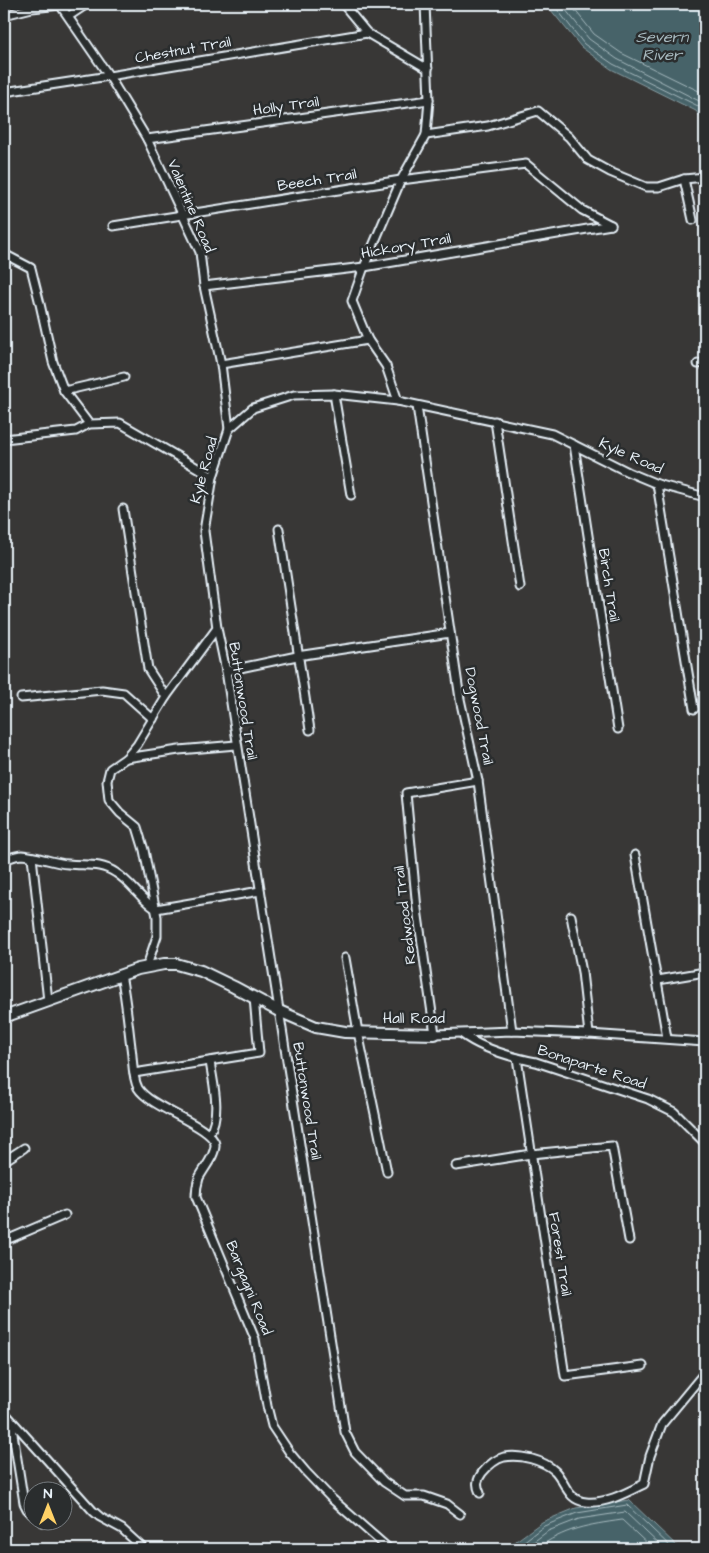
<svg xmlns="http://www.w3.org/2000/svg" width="709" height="1553" font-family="'Architects Daughter',sans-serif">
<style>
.water{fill:#466469;stroke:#879ca2}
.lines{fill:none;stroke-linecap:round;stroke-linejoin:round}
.shore{stroke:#a7b9bf;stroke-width:1}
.street-casing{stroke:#e8f1f8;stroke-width:11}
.secondary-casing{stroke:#e8f1f8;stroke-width:14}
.street{stroke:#2a2d2e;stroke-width:7}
.secondary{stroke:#2a2d2e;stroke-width:10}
.labels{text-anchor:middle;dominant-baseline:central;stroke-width:5;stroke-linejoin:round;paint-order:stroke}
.street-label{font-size:15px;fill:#e8f1f8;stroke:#2a2d2e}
.water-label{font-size:16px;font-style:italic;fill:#a7b9bf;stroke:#2a2d2e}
</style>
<rect width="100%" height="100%" fill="#383736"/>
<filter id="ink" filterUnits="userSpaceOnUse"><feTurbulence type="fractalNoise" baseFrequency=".02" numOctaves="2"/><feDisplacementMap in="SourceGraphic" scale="10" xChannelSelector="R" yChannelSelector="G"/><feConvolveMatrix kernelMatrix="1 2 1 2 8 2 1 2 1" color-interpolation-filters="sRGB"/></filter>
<g filter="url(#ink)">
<!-- water -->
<g class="water">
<polygon points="546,4 705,4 705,116 699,115 696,111 611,69 581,47"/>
<polygon points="629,1500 680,1549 505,1549 542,1522 576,1508"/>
</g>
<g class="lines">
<!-- shore -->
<g class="shore">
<polyline points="553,4 584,44 613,64 698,106 705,111"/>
<polyline points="561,4 589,39 617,59 705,104"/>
<polyline points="570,4 594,34 621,53 705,94"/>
<polyline points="514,1549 544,1526 577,1513 627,1505 673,1549"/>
<polyline points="524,1549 548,1531 579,1519 625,1512 664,1549"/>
<path d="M536,1549C565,1528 588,1525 622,1520L653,1549"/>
</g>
<!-- street casing -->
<g class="street-casing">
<g id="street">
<polyline points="343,4 367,33 428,69"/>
<polyline points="4,15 32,8 60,5 109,76 147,139 200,252 204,286 221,364 229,429"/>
<polyline points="69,16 87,4"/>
<polyline points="4,92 109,76 367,33"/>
<polyline points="426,135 488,126 538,111 569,137 588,160 610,172 646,187 659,187 684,179 705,177"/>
<polyline points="147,139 429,100"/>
<polyline points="684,179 693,220"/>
<polyline points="113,226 401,180 526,164 582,210 611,225"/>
<polyline points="4,254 31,268 40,304 53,362 64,391 89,424"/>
<polyline points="204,286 364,267 611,225"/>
<polyline points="221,364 368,340"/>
<polyline points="698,364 705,363"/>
<polyline points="64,391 124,377"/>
<polyline points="334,394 351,495"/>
<polyline points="398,401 386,366 368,340 352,301 364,267 401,180 426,135 429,100 425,4"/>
<polyline points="417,406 460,699 478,781 512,1031"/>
<polyline points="495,421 520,587"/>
<polyline points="4,439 76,431 89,424 120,423 213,477"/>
<polyline points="574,445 618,729"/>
<polyline points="657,484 694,709"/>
<polyline points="123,509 148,669 166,697"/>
<polyline points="279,529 310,730"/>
<polyline points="226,671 297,656 450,633"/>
<polyline points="21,698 102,690 124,693 153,719"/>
<polyline points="126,758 179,750 236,745"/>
<polyline points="478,781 406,793 417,909 435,1034 512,1031 589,1034 705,1042"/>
<polyline points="635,855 667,1038"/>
<polyline points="32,857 48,1001"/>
<path d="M4,860C10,858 16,855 22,855C38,856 52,863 68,864C85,866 100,862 116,873C131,882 140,899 156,909"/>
<polyline points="156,909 260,891"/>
<polyline points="571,916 582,972 589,1034"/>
<polyline points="345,958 358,1032 387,1172"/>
<polyline points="147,966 157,936 157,917 144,850 137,827 120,813 109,800 107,781 110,769 126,758 137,745 166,697 217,628"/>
<path d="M121,975C126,999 128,1023 131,1047C133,1059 132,1077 138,1088C150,1108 212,1126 215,1144C216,1155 204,1168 199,1178C197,1184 196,1191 196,1197L255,1339L267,1406L272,1426L290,1453L306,1472L332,1499L389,1549"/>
<polyline points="658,980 705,972"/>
<path d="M462,1034C482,1049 511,1057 536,1062L648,1099L674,1112L705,1143"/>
<polyline points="517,1058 565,1376 643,1366"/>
<polyline points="134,1073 259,1053 254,998"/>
<path d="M209,1134C222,1113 213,1084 210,1061"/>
<polyline points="4,1161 24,1148"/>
<polyline points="456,1166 531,1154 612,1146 629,1240"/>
<polyline points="4,1239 11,1238 65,1215"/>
<polyline points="4,1412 93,1511 100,1517 122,1529 144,1549"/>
<polyline points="11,1421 24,1503 27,1509 32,1514"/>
<path d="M480,1493C476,1485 477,1480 482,1473C487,1467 496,1459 504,1457C520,1454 543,1460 555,1471C566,1483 567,1500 586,1502C606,1504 626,1493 644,1484L650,1456L662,1424L705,1372"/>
<polyline points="460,1514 447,1504 424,1496 405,1496 384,1482 355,1452 345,1432 226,671 217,628 204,531 213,477 229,429 253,408 294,395 334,394 398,401 552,434 628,472 657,484 705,497"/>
<polyline points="41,1520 42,1522"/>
</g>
</g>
<!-- secondary casing -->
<g class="secondary-casing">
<polyline id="secondary" points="4,1017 138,969 164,964 176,964 201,971 234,987 279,1011 316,1027 345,1032 435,1034"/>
</g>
<!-- street -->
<use href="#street" class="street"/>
<!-- secondary -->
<use href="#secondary" class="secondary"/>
</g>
</g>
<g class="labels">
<!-- street labels -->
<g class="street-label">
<text transform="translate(183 50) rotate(-10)">Chestnut Trail</text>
<text transform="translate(286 106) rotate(-8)">Holly Trail</text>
<text transform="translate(317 180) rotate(-9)">Beech Trail</text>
<text transform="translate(191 206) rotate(67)">Valentine Road</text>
<text transform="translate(406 246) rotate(-10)">Hickory Trail</text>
<text transform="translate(631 456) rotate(24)">Kyle Road</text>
<text transform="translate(204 470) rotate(-75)">Kyle Road</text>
<text transform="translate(609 585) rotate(81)">Birch Trail</text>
<text transform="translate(243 701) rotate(81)">Buttonwood Trail</text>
<text transform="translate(479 716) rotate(79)">Dogwood Trail</text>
<text transform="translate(405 915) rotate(-97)">Redwood Trail</text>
<text x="414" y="1018">Hall Road</text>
<text transform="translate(592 1067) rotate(18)">Bonaparte Road</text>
<text transform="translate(307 1101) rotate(81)">Buttonwood Trail</text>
<text transform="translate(560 1254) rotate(81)">Forest Trail</text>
<text transform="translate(249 1288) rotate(68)">Bargagni Road</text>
</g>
<!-- water labels -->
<g class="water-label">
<text x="662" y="37">Severn<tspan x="662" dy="18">River</tspan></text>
</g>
</g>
<!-- margin -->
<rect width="709" height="1553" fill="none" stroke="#2a2d2e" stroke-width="20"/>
<rect x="10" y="10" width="689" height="1533" fill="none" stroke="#e8f1f8" stroke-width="2" filter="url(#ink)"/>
<!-- north arrow -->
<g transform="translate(48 1506)"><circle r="24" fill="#2a2d2e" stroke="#767b7f"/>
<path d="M0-4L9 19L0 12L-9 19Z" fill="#ffd166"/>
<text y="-8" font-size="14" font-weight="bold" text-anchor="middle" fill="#e8f1f8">N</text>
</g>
</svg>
